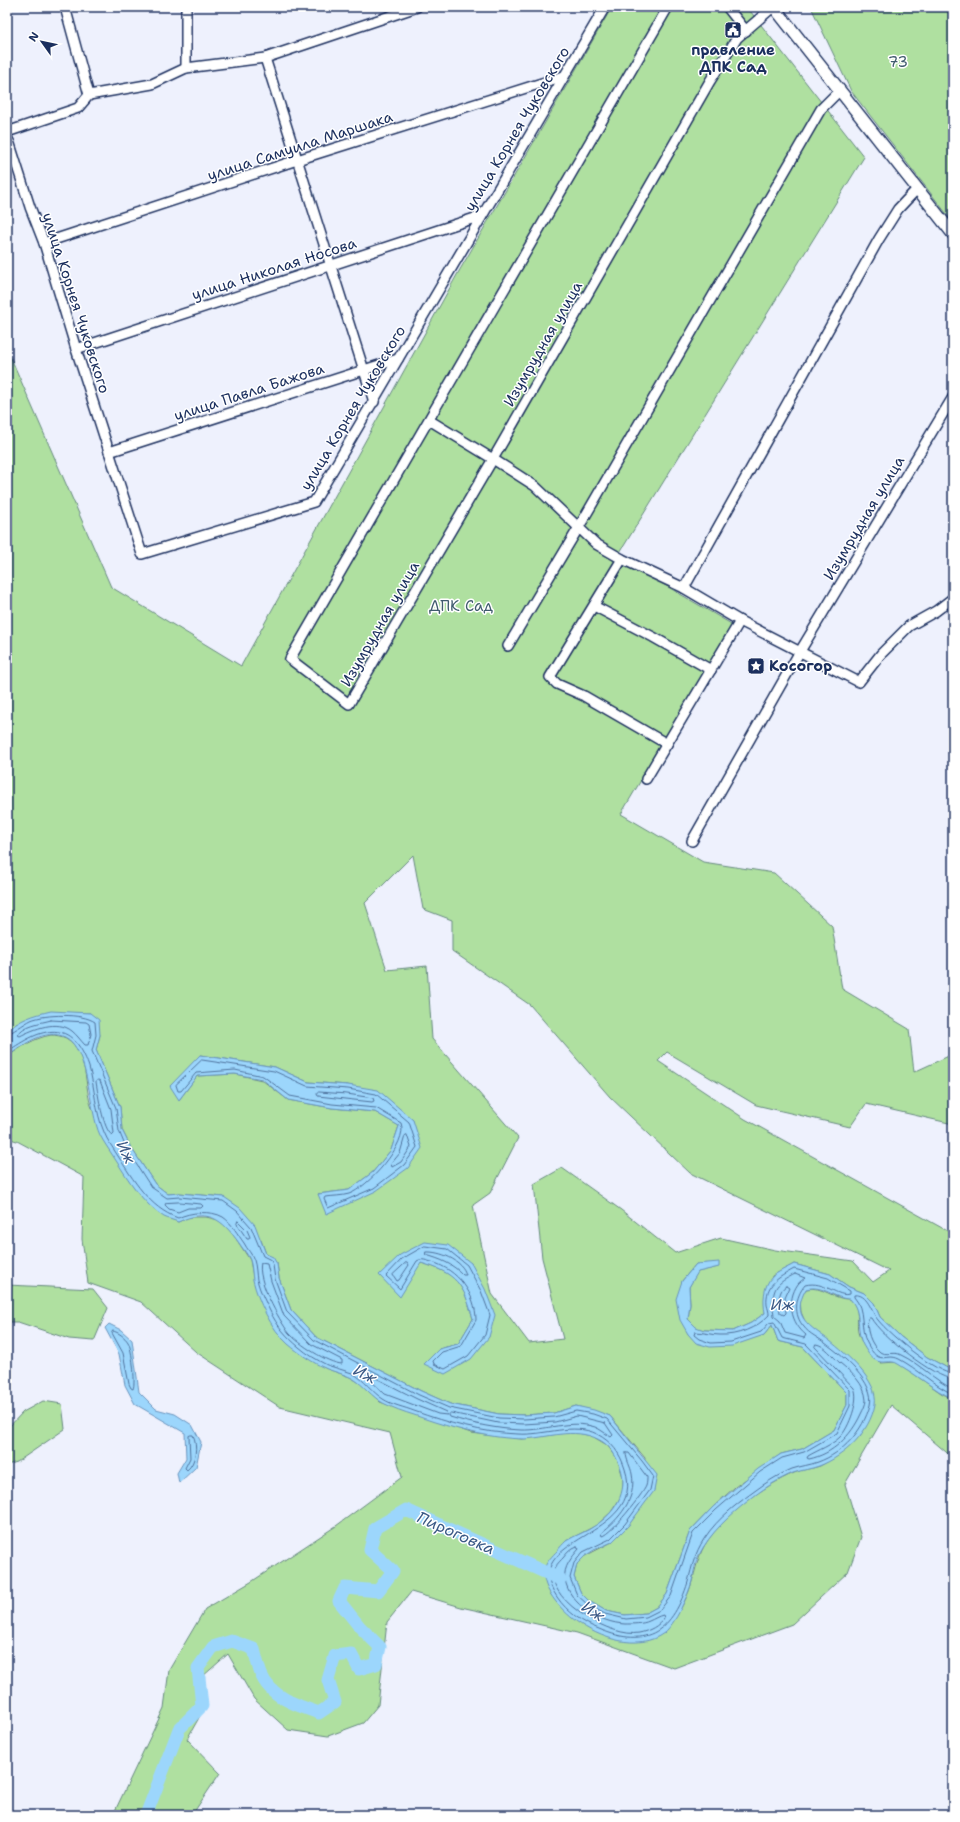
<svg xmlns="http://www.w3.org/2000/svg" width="960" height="1822" font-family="'Shantell Sans',sans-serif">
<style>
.green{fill:#afe0a0;stroke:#65887f;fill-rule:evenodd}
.water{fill:#9cd6fc;stroke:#6893bd}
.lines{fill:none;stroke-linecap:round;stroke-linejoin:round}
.shore{stroke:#4f729d;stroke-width:1}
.river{stroke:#9cd6fc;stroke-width:13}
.minor-casing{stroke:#1b2f5e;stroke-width:12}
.tertiary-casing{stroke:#1b2f5e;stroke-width:14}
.minor{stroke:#fff;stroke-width:9}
.tertiary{stroke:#fff;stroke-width:11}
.labels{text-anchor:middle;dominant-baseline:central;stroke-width:3;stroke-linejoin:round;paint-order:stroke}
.poi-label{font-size:15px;font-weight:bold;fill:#1b2f5e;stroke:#fff}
.park-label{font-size:15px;fill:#405b6e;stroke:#fff}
.street-label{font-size:15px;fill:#1b2f5e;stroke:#fff}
.water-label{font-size:16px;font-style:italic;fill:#3b5986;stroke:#fff}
</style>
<rect width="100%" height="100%" fill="#eef1fd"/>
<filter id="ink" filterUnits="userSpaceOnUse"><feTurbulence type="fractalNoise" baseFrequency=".025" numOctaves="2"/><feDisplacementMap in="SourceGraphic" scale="8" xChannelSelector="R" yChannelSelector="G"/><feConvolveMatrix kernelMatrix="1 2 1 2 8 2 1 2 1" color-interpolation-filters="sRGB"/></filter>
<g filter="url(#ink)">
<!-- green -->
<g class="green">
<path d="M612,7H747L864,157L617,557L733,625L621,814L703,862L774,873L832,926L842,989L909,1029L914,1072L953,1054V1124L866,1104L850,1127L756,1105L667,1052L658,1061L745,1119L953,1234V1371L927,1357L901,1337L880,1317L874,1303L864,1293L849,1287L830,1274L794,1264L772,1276L765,1313L751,1323L733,1331L704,1330L696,1328L688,1319L690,1304L689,1287L697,1272L718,1267L696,1264L682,1281L688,1334L752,1338L764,1335L772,1325L778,1341L803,1347L847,1393V1405L834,1430L802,1449L781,1454L735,1487L713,1507L690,1531L667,1594L657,1607L646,1613L625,1615L606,1611L589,1601L581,1593L574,1577L577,1564L585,1556L612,1542L628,1526L637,1513L645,1458L610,1416L576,1406L554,1413L524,1415L499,1414L450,1404L421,1391L316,1337L291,1310L279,1278L277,1263L266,1254L261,1240L224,1197L179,1193L168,1194L155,1184L130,1146L122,1130L120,1107L96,1050L100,1035L90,1013H75L15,1024L7,1032V349L111,587L241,666L458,273ZM413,855L423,909L452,920V951L530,1005L610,1097L690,1173L889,1271L873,1282L853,1261L775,1250L721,1238L675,1253L621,1210L562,1168L534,1184L542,1258L563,1339L529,1343L492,1294L473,1205L490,1193L518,1138L432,1039L427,966L387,970L365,903ZM200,1055L275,1067L308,1082L348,1085L413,1120L376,1191L318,1194L349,1190L373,1172L391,1150L399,1126L375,1112L332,1108L288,1100L262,1080L235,1074L197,1076L179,1100ZM421,1263H471L489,1337L439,1349L458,1344L473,1319C464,1284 457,1273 421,1263Z"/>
<polygon points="811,7 953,7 953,222 851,91"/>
<path d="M51,1035C55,1035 62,1036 66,1038C90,1053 83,1086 92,1108C96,1119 103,1130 108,1141C125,1174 141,1208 178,1222L189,1217H206L219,1220L229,1228L250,1260L254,1282L268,1317L325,1368L350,1377L363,1385L380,1402L471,1433L522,1439L573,1432L592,1436L607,1445L617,1458L623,1477V1494L611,1512L597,1525L566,1541L550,1594L665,1632C676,1617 686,1602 691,1585C696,1569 698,1554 708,1540C727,1512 764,1486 794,1473C802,1469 812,1469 820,1466C831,1461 850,1443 861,1435L831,1343L806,1324L801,1312L800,1299L806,1289C823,1285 833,1300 850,1299C861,1310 856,1318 858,1332C861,1345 872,1354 881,1363L897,1362L941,1393L953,1399V1458L891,1405L845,1484L861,1537L848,1572L792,1624L674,1668L577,1633L461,1607L411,1592L387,1622L378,1705L363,1723L328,1736L288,1730L254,1699L228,1654L202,1677L205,1707L187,1739L220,1773L192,1815H113L164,1708L169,1670L205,1609L251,1582L336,1526L402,1477L390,1433L280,1407L196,1352L141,1302L88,1283L82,1239L84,1177L17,1141L7,1138V1057C21,1047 34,1038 51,1035Z"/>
<polygon points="7,1285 93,1289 108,1308 94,1341 69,1339 18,1322 7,1322"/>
<polygon points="43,1401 62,1404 65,1429 17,1462 7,1465 7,1429 23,1412"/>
</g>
<!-- water -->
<g class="water">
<path d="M51,1011L90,1013L99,1020L100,1035L96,1050L120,1107L122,1130L130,1146L155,1184L168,1194L179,1193L224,1197L240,1208L255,1225L266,1254L273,1257L277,1264L279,1278L291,1310L316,1337L421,1391L450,1404L499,1414L524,1415L554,1413L576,1406L594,1410L610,1416L657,1475L654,1491L628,1526L612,1542L594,1550L585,1556L577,1564L574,1577L581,1593L589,1601L606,1611L625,1615L646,1613L657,1607L667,1594L690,1531L713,1507L758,1469L781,1454L802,1449L834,1430L847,1405V1393L803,1347L778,1341L772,1325L764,1335L732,1346L710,1347L696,1343L688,1334L680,1320L676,1299L682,1281L696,1264L719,1262V1267L698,1272L689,1287L690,1304L688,1319L696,1327L704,1330L733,1331L751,1323L765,1313C763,1302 763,1286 772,1277C777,1272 787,1268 794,1264L830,1274L849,1287L864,1293L874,1303L880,1317L901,1337L927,1357L953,1371V1399C933,1389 917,1375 898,1364C891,1359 883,1365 875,1360C870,1357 866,1350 863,1345C855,1329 863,1313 850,1299C833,1299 824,1284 806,1289C790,1317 810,1326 830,1341C846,1354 879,1381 875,1404C870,1432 845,1456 819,1466C811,1469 802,1470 793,1473C777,1480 761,1490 748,1501C729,1516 710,1533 699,1555C695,1563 694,1572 692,1581C690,1589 686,1598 682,1606C679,1614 671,1627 664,1633C638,1652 599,1638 576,1621C562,1611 538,1586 545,1567C547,1561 553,1555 557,1551C560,1547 563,1544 566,1541C575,1535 587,1532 596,1525C615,1513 628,1492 621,1469C617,1459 613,1449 603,1442C578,1426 552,1437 525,1439C516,1439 507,1438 498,1437C469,1433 442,1425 414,1415C404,1412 393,1408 383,1403C372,1397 364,1385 352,1378C344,1374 335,1372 327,1369C313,1363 300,1354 288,1344C271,1329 258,1301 253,1280C252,1274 252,1266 250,1260C248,1254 242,1248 239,1243C222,1219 208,1208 178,1222C174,1220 168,1219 164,1217C143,1204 128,1179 115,1159C110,1151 104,1143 100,1135C89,1112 89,1048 65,1037C44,1028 23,1045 7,1057V1032C19,1019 34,1015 51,1011Z"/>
<polygon points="200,1055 275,1067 308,1082 348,1085 378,1090 413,1120 422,1148 408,1168 376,1191 326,1214 318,1194 349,1190 373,1172 391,1150 399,1126 375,1112 332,1108 288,1100 262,1079 235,1074 197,1076 179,1100 170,1086"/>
<path d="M425,1242L448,1245L471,1263L485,1289L495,1315L489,1337L471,1359L445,1374L424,1364L439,1349L458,1344L473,1319C464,1284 456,1273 421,1263L400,1297L379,1275L400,1255Z"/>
<polygon points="109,1324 121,1330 132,1340 139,1392 156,1409 175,1414 192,1425 201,1442 196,1467 179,1483 177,1473 186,1458 185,1433 135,1404 125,1385 119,1354 105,1328"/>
</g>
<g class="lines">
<!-- shore -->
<g class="shore">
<path d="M51,1020L86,1022L89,1024L91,1034L88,1045H85C81,1041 77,1035 72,1031C57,1019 34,1029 20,1036L18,1035C22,1025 41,1023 51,1020Z"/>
<path d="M7,1034C10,1034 25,1023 31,1020C45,1014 82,1013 95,1022L96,1035L92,1051L116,1108L119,1131L126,1148L151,1187L167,1198L179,1197L223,1201L237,1211L251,1227L263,1256L271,1260L273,1265L275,1279L287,1312L314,1340L419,1395L449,1408L499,1418L524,1419L554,1417L576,1411L593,1414L607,1419L642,1461L653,1476L650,1490L625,1524L610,1539L583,1552L574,1563L570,1578L577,1595L587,1604L605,1614L626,1619L646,1617L660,1610L671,1596L693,1533L716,1510L760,1472L782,1458L804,1452L837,1433L850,1406V1390L806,1344L782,1338L774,1322L769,1323L761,1332L731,1342L711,1343L699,1339L694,1335L695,1332C703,1332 711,1335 720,1335C737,1336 757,1328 769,1315C769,1311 768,1309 767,1305C765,1284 778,1278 794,1269L828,1278L850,1291V1294C837,1298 825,1280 805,1285C795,1297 793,1315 804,1327C809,1334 819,1338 825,1343C842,1355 876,1383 870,1405C863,1431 843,1453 818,1462C810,1465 801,1466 792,1469C782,1473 772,1479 763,1485C742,1500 718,1517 704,1539C695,1553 692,1566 688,1582C673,1630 648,1650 599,1629C583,1623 567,1612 557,1597C515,1536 648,1539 625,1469C620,1453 612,1442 597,1434C573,1422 544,1436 518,1434C482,1433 448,1423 414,1411C404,1407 392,1405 383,1399C372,1392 365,1380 352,1373C344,1370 335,1368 327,1365C317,1360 307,1354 299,1347C287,1337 277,1326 270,1311C265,1301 260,1291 257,1280C256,1274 256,1266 254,1260C252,1254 247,1249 244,1243C238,1235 232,1223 223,1217C211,1210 190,1212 178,1218C149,1208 133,1179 118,1156C113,1148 107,1140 104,1132C95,1111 95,1088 89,1067C72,1017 42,1027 7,1052"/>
<path d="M202,1060L274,1071L307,1086L348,1089L376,1094L409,1122L417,1147L404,1165L374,1188L328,1208L324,1199L325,1197C333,1196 342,1196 349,1194C367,1188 409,1143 401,1123L376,1108L332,1104L290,1096L263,1076L235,1070L196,1073L181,1091H178L176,1085Z"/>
<path d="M98,1080L100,1081L111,1109L114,1133L112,1135C103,1130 98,1093 96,1082Z"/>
<polygon points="319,1092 347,1094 373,1098 374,1101 372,1102 318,1096 317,1094"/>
<polygon points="407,1135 411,1147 401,1162 392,1167 391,1164 400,1153 405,1136"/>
<polygon points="179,1202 201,1204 203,1206 201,1208 188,1208 178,1212 169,1209 165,1205 166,1203"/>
<polygon points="238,1221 247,1230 250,1237 249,1239 247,1239 237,1224"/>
<path d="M425,1246L447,1249L467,1265L481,1291L490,1315L485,1335L468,1356L445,1369L434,1364L433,1361L442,1352L461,1346L476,1320C476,1294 458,1270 432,1262C427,1261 422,1258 417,1261L400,1289L386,1276L402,1259Z"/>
<path d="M426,1252C439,1251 463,1260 466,1275H463C453,1264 440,1259 426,1255Z"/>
<polygon points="407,1262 409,1265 399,1280 397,1281 393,1275"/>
<path d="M261,1263L267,1264L271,1281L284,1316L311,1344L342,1360V1364C327,1363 299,1344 289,1333C279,1320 256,1279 261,1263Z"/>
<path d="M795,1274L805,1278C803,1280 800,1281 798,1284C786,1301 791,1323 806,1335L804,1338L785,1333L780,1321L774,1316C774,1312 772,1307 773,1303C773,1285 780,1282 795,1274Z"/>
<path d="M786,1286L789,1288L785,1297L786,1313L784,1315L780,1313C779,1304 777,1291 786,1286Z"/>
<path d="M113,1331C118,1332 125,1337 128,1342C132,1348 136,1383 133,1389L131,1388L129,1384L123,1353L112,1333Z"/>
<path d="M816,1344C825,1345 833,1357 840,1363C851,1372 865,1384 866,1400C866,1404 863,1410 861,1414C851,1436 833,1454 809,1459L807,1458L808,1456C818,1450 832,1445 840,1437C849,1428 860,1399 854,1388L815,1347Z"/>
<path d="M953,1374C934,1372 890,1335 878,1320C871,1312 868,1293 854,1295V1297C866,1310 859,1328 867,1343C880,1368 885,1352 899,1359C918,1369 933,1385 953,1394"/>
<polygon points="372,1376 417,1399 446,1412 447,1415 438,1414 385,1394 369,1379 369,1377"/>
<path d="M953,1379C934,1378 880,1335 871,1318H868C866,1330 870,1344 880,1352C885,1356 895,1351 901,1355C920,1364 934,1380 953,1389"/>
<path d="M451,1413L498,1423L524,1424L555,1422L577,1416L605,1423L613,1435L611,1437C606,1434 600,1429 595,1427C570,1419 545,1431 521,1430C497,1429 473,1424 450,1417L449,1415Z"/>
<path d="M191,1435H193C198,1445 196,1463 187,1470L185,1468L190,1458L189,1436Z"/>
<path d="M626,1453H629L647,1477C647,1479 647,1483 646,1486C643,1494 611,1534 602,1536L601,1533C619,1519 637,1499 632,1474C631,1467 626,1460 626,1453Z"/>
<path d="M577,1546L579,1549C572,1557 563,1567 565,1579C569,1605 601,1623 625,1624C632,1624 643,1624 649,1621C654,1619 658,1616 663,1615L664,1618C659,1626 649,1631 639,1633C613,1638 550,1603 553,1573C554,1567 559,1562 563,1558C567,1553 571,1548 577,1546Z"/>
</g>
<!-- river -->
<path class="river" d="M146,1815L179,1729L202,1706L198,1668L213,1647L232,1641L254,1649C256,1657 258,1666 261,1674C270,1697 298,1706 319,1713L335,1702L328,1680L335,1656L351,1654L359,1669L376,1664L380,1647L359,1626L339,1601L345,1588L378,1591L393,1571L370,1550L375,1528L406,1510L560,1579"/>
<!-- minor casing -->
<g class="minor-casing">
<g id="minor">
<polyline points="65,7 89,95"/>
<polyline points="186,7 186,68"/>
<polyline points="668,7 290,659 349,704 493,459 710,81 737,38 773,7"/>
<polyline points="727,7 746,31"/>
<polyline points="265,58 374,402"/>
<polyline points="89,95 152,84 186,68 265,58 417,7"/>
<polyline points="7,132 78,108 89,95"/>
<polyline points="9,141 30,207 44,243 76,349 142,554 314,502 605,7"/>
<polyline points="916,190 898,209 879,239 684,588 740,621 859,682 881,654 909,626 936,611 953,598"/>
<polyline points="44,243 297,160 564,76"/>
<polyline points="76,349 481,216"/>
<polyline points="429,420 493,459 535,486 596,544 622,559 684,588"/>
<polyline points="109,452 398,359"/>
<polyline points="622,559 550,677 557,684 584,696 667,744"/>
<polyline points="594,606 653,637 711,670"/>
<polyline points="508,646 579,527 821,109 839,91"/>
<polyline points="646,779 740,621"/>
<polyline points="692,841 799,653 953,397"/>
</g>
</g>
<!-- tertiary casing -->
<g class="tertiary-casing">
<polyline id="tertiary" points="774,7 953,234"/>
</g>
<!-- minor -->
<use href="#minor" class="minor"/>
<!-- tertiary -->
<use href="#tertiary" class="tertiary"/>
</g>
</g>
<!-- icons -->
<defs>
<g id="civic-square" transform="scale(0.9)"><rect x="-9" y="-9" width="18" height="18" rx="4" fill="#1b2f5e" stroke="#fff"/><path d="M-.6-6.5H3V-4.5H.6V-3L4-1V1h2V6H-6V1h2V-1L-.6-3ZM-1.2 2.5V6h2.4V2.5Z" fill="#fff"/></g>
<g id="sight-square" transform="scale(0.9)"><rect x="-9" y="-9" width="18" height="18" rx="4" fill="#1b2f5e" stroke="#fff"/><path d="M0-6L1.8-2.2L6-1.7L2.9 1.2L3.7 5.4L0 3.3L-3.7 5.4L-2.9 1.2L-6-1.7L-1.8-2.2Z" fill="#fff"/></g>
</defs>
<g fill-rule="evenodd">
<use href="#civic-square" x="733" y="30"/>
<use href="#sight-square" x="756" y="666"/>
</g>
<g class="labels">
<!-- poi labels -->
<g class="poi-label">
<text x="733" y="50">правление<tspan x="733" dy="17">ДПК Сад</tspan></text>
<text x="769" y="666" text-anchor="start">Косогор</text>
</g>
<!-- park labels -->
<g class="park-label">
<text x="898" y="62">73</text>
<text x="461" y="606">ДПК Сад</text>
</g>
<!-- street labels -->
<g class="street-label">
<text transform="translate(517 129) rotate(-59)">улица Корнея Чуковского</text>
<text transform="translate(300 146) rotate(-18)">улица Самуила Маршака</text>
<text transform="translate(274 269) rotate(-18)">улица Николая Носова</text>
<text transform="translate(76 303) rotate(72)">улица Корнея Чуковского</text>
<text transform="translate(543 344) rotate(-60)">Изумрудная улица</text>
<text transform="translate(249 392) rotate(-18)">улица Павла Бажова</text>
<text transform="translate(353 408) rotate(-59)">улица Корнея Чуковского</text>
<text transform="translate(864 518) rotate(-59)">Изумрудная улица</text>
<text transform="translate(380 624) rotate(-60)">Изумрудная улица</text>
</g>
<!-- water labels -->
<g class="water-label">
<text transform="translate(126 1152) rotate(64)">Иж</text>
<text x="782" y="1304">Иж</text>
<text transform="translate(365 1374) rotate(27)">Иж</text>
<text transform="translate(456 1533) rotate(24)">Пироговка</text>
<text transform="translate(593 1611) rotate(33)">Иж</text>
</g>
</g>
<!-- margin -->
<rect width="960" height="1822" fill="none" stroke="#fff" stroke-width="24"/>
<rect x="12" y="12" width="936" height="1798" fill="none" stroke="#1b2f5e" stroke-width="1.5" filter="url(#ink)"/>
<!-- north arrow -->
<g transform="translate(42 42) rotate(303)" stroke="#ffffff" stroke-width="3" paint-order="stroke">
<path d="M0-3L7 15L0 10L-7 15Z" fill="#1b2f5e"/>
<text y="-6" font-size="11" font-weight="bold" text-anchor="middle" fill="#1b2f5e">N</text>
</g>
</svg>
